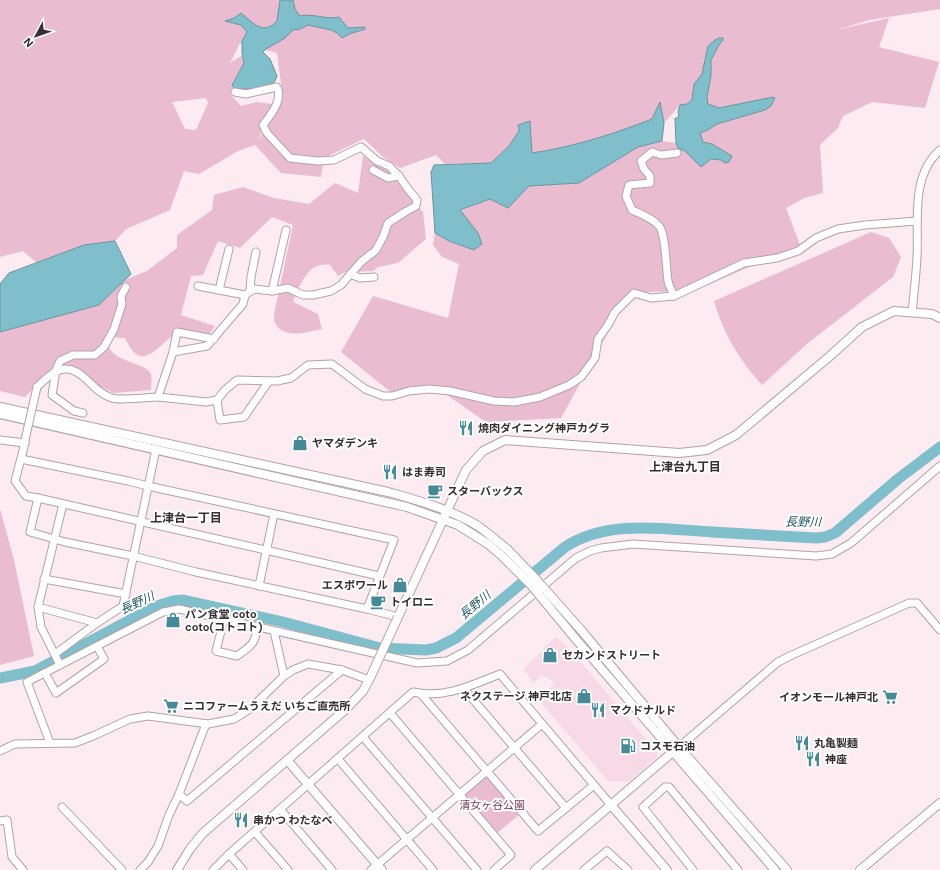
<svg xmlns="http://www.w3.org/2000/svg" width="940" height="870" font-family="'DM Sans','Noto Sans JP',sans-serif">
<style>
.built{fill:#f8dae6}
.green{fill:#e9bdcf;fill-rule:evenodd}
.water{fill:#7fbfcb;stroke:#69949d}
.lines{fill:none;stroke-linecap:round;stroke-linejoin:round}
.river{stroke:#7fbfcb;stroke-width:11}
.minor-casing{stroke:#b5a1a9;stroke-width:9}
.tertiary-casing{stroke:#b5a1a9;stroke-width:10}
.minor{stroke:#fff;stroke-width:7}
.tertiary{stroke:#fff;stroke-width:8}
.minor-bridge-casing{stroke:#b5a1a9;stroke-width:9;stroke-linecap:butt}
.tertiary-bridge-casing{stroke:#b5a1a9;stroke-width:10;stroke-linecap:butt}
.minor-bridge{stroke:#fff;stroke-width:7}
.tertiary-bridge{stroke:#fff;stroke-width:8}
.labels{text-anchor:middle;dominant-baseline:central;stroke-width:4;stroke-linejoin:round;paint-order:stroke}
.poi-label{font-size:11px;font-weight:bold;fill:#362e31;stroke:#fff;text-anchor:start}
.park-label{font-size:11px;fill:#7b3b59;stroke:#fff}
.neighbourhood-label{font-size:12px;font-weight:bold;fill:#362e31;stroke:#fff}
.water-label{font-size:12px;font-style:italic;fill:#1f565f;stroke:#fff}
</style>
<rect width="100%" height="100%" fill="#fcebf1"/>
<!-- built -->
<polygon class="built" points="556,636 572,652 657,752 657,757 628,782 608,781 538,699 555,683 547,677 541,676 533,683 524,669"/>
<!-- green -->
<g class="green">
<path d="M0,0H940V9L869,20L836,30L889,18L879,47L939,62L925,108L872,102L843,116L838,128L820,145L823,193L804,198L786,208L800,245L694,291L647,292L624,304L561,418L486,422L438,389L392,393L341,352L373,296L448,318L459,264L442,257L433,245L435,233L449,241L478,233L460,211L490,199L508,208L529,186L579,183L638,147L662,141L676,143L678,148L685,151L692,157L721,160L725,163L731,160L712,144L703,142L700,133L708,130L717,124L765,110L775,98L773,97L719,108L708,104L707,97L711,76V60L719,45L723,40L719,38L702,74L694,85L692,100L687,104L680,105L664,123L660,103L652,119L633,127L568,147L532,153L530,122L519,131L509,146L491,163L445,164L436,155L400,168L382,156L364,139L324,158L321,177L281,173L255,145L238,151L199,174L184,171L170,210L126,229L115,241L84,245L37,263L23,251L0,257ZM240,43L277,53L282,92L277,107L258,141L272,104L257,102L241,106L231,95L232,85L235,78L244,63L243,55L230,63ZM206,98L208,103L196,130L185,129L172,102Z"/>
<path d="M363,156L388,171L423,212L426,239L398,263L378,267L373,271L345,272L338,276L330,265C307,261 300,286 293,302L318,314L322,329C308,332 284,340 275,323C274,321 274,317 274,314L293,225L272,217L240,248L218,241L203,275L191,276L181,315L215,326L205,341L172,336C153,352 140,371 125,338L105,337C107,342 109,349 113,353C122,362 148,365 151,374C152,378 151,385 151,390L113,393L92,381L77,368L53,367L25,397L0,391V332L99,305L116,289L120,282L147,271L177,248V235L212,210L214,195L243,187L274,198L309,204L335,183L358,193Z"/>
<path d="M871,232L889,238L901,257L893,277L808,343L762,385C739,360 723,333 714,301Z"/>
<polygon points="0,509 14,560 34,656 0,665"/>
<polygon points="486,773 520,814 496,834 462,794"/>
</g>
<!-- water -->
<g class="water">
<path d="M280,0H293L295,9L300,16C313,13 326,20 339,17L348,28L365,27V29L349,34L342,38L337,33L331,30L308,25L300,29L293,30L285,38L266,49L263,52L270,59L277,76C276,79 275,82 272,84C265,90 244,89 234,89L232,85L244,63L242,53V41L247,32L241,25L225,21L234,18L241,13C253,23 263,36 277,21Z"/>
<polygon points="719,38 723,38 723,40 719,45 711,60 711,76 707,97 708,104 719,108 773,97 775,98 771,106 765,110 717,124 708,130 700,133 703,142 712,144 732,156 729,162 725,163 721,160 711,159 701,167 685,151 678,148 676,143 675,119 679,116 678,112 680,105 687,104 692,100 694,84 702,74 708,46 715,40"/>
<path d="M660,102L664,123L662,141L638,147L579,183L529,186L508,208L490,199L460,210L478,233L482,244L474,250L449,241L435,233L431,172L434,165L491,163L509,146L519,131L518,125L530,121L532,153C573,147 614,134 652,119Z"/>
<polygon points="115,241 131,274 99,305 0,332 0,284 9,273 84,245"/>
</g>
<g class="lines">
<!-- river -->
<path class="river" d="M0,678L35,671L154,607L173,601L183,600L283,622L380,648L426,650L436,648L456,638L565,547C607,519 664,529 712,532C746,534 781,536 816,538L825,537L835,533L898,479L940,447"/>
<!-- minor casing -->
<g class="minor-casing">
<g id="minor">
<polyline points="373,170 388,178 399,176"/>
<polyline points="350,274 360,278 374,277"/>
<polyline points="198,286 245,295"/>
<polyline points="219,290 229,249"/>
<polyline points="250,291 251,277 256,252"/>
<polyline points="272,291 286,230"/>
<path d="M674,296C672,291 669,286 668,281C666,269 666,234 659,226C652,218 641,214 632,210L626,196L629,185L650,183V176L644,169L641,161L652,152L661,155L677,153"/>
<path d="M912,312C914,294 916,276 917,257C919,222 910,176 940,150"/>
<path d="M173,352L207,346L243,304L245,295L254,289L272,291L288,288L303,295H313L331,291L341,285L361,262L376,250L383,237L388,223L405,212L416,206L417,200L408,189L399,176L389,166L377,161L361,147L334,160L318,161L290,158L267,133L263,125C271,114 283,101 277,87L246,94L235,92"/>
<path d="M37,387C54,370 67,360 87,380C94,387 102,395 112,398C120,401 148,397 158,397L173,352L177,332L214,339"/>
<polyline points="158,397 206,402 217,400 225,390 237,380 277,381 291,378 308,365 332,364 365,389 383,396 392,396 409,391 429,389 450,391 494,401 514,402 540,397 569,385 581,377 595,358 598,339 608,325 615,312 634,293 651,298 674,296 744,263 777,258 798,251 816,238 838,229 865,225 917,221"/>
<polyline points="217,400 220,420 244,417 269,381"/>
<polyline points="83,413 74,411 52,395 56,370 60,361 73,355 95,355 104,347 114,329 122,304 121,296 126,287"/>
<polyline points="0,440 25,443 25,440"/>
<polyline points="21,459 128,481 148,486 394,540 367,609 196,572 133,556 65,542 30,532 38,498 26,496 15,481 25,443"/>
<polyline points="38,498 379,576"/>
<polyline points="44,579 126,594"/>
<polyline points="259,586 274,514"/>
<polyline points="38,607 97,623 123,606 156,449"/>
<polyline points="367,609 398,617"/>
<path d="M224,619L216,651L237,656C252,645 254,645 258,627"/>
<polyline points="274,631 284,676"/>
<polyline points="55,654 97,623"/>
<polyline points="60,665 41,627 38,607 63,504"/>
<polyline points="45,673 56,693 104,659 97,646"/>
<polyline points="464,689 566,808"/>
<polyline points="421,694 538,831 594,785"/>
<polyline points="390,713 511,855 494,870"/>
<polyline points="363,737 477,870"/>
<polyline points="50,743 27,682 163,612 179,609 417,663 447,661 468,650 576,558 590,551 601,548 633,544 816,556 832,554 851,543 940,466"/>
<polyline points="679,747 778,662 792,655 909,603 917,603 940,630"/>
<polyline points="0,751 15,744 75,743 93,736 130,719 148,716 208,724 234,719 250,709 284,676 293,670 308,664 342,670 369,680"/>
<polyline points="338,759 433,870"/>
<polyline points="179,794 187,801 342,670"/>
<polyline points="62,807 122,870"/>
<polyline points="280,809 332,870"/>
<polyline points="0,821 7,820 12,857 23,870"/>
<polyline points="255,832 288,870"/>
<polyline points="229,854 243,870"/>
<polyline points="140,870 148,862 158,846 169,815 179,794 206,724"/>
<path d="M213,870L229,854L413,692C444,699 472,685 500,674L611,805"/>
<polyline points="371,870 542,724"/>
<polyline points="584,870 607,851 628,870"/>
<polyline points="693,870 643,807 665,787 669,787 738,870"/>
</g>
</g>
<!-- tertiary casing -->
<g class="tertiary-casing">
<g id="tertiary">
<path d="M0,407L388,492C419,501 450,509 478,526C488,533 497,541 507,549"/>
<polyline points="0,414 407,507 458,525 488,544 501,555"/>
<polyline points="398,617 466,470 483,451 505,440 679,453 707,450 736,435 830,356 862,327 894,311 932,314 940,318"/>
<polyline points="581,630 679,747 787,870"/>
<polyline points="574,637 775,870"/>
<polyline points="287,760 382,870"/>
<polyline points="611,805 667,870"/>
<polyline points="177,870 190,849 202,834 346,709 363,691 371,676"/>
<polyline points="535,870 675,750"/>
<polyline points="860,870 940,803"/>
</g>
</g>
<!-- minor -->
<use href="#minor" class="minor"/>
<!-- tertiary -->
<use href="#tertiary" class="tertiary"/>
<!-- minor-bridge casing -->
<g class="minor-bridge-casing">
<polyline id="minor-bridge" points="25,440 37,387"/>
</g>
<!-- tertiary-bridge casing -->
<g class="tertiary-bridge-casing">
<g id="tertiary-bridge">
<polyline points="507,549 534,577 581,630"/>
<polyline points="501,555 531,585 574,637"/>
<polyline points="371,676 398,617"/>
</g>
</g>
<!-- minor-bridge -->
<use href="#minor-bridge" class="minor-bridge"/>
<!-- tertiary-bridge -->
<use href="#tertiary-bridge" class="tertiary-bridge"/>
</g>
<!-- icons -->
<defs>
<g id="restaurant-bare" transform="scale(1.2)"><path d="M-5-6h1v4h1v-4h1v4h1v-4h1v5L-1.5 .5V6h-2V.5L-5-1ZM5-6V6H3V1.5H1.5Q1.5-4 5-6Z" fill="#458b97" stroke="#fff" stroke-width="2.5" paint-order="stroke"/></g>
<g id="shop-bare" transform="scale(1.2)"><path d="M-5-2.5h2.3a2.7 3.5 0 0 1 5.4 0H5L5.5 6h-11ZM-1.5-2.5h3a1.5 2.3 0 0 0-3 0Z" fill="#458b97" stroke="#fff" stroke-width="2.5" paint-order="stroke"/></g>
<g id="cafe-bare" transform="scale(1.2)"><path d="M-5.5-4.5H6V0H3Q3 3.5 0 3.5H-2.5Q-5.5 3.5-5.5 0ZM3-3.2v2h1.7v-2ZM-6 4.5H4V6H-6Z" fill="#458b97" stroke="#fff" stroke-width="2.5" paint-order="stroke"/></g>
<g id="supermarket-bare" transform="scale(1.2)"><path d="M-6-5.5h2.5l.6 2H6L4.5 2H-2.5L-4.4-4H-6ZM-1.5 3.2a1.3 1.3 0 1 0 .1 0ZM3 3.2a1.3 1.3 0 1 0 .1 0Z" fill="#458b97" stroke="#fff" stroke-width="2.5" paint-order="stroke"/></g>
<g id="fuel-bare" transform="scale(1.2)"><path d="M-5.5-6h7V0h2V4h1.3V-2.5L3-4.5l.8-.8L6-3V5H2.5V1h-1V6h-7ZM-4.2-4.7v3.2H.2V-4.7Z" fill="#458b97" stroke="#fff" stroke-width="2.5" paint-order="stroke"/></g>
</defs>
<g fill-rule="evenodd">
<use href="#restaurant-bare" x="466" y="428"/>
<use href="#shop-bare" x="300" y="443"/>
<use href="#restaurant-bare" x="390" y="472"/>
<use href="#cafe-bare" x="435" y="491"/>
<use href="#shop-bare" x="400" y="585"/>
<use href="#cafe-bare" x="378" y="602"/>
<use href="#shop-bare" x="173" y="620"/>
<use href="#shop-bare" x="550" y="655"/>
<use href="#shop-bare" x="584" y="696"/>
<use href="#supermarket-bare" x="890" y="697"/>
<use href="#supermarket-bare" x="171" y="706"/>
<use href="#restaurant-bare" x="598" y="710"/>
<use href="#restaurant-bare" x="802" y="743"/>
<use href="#fuel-bare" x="628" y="746"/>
<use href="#restaurant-bare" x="813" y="759"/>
<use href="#restaurant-bare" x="241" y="820"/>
</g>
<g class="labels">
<!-- poi labels -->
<g class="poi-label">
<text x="478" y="428">焼肉ダイニング神戸カグラ</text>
<text x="312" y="443">ヤマダデンキ</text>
<text x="402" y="472">はま寿司</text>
<text x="447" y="491">スターバックス</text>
<text x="388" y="585" text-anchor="end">エスポワール</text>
<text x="390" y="602">トイロニ</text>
<text x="185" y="614">パン食堂 coto<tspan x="185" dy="13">coto(コトコト)</tspan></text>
<text x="562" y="655">セカンドストリート</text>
<text x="572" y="696" text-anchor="end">ネクステージ 神戸北店</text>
<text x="878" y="697" text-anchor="end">イオンモール神戸北</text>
<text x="183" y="706">ニコファームうえだ いちご直売所</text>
<text x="610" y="710">マクドナルド</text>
<text x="814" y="743">丸亀製麺</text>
<text x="640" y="746">コスモ石油</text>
<text x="825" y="759">神座</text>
<text x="253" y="820">串かつ わたなべ</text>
</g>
<!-- park labels -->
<g class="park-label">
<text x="492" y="805">清女ヶ谷公園</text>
</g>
<!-- neighbourhood labels -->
<g class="neighbourhood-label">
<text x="685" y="467">上津台九丁目</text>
<text x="186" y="518">上津台一丁目</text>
</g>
<!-- water labels -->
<g class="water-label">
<text transform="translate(803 522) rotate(1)">長野川</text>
<text transform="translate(137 603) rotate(-25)">長野川</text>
<text transform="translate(475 605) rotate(-40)">長野川</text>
</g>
</g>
<!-- north arrow -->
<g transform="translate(36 36) rotate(229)" stroke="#ffffff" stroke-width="3" paint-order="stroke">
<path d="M0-3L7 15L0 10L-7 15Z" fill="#362e31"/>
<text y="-6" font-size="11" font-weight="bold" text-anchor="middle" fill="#362e31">N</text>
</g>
</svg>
